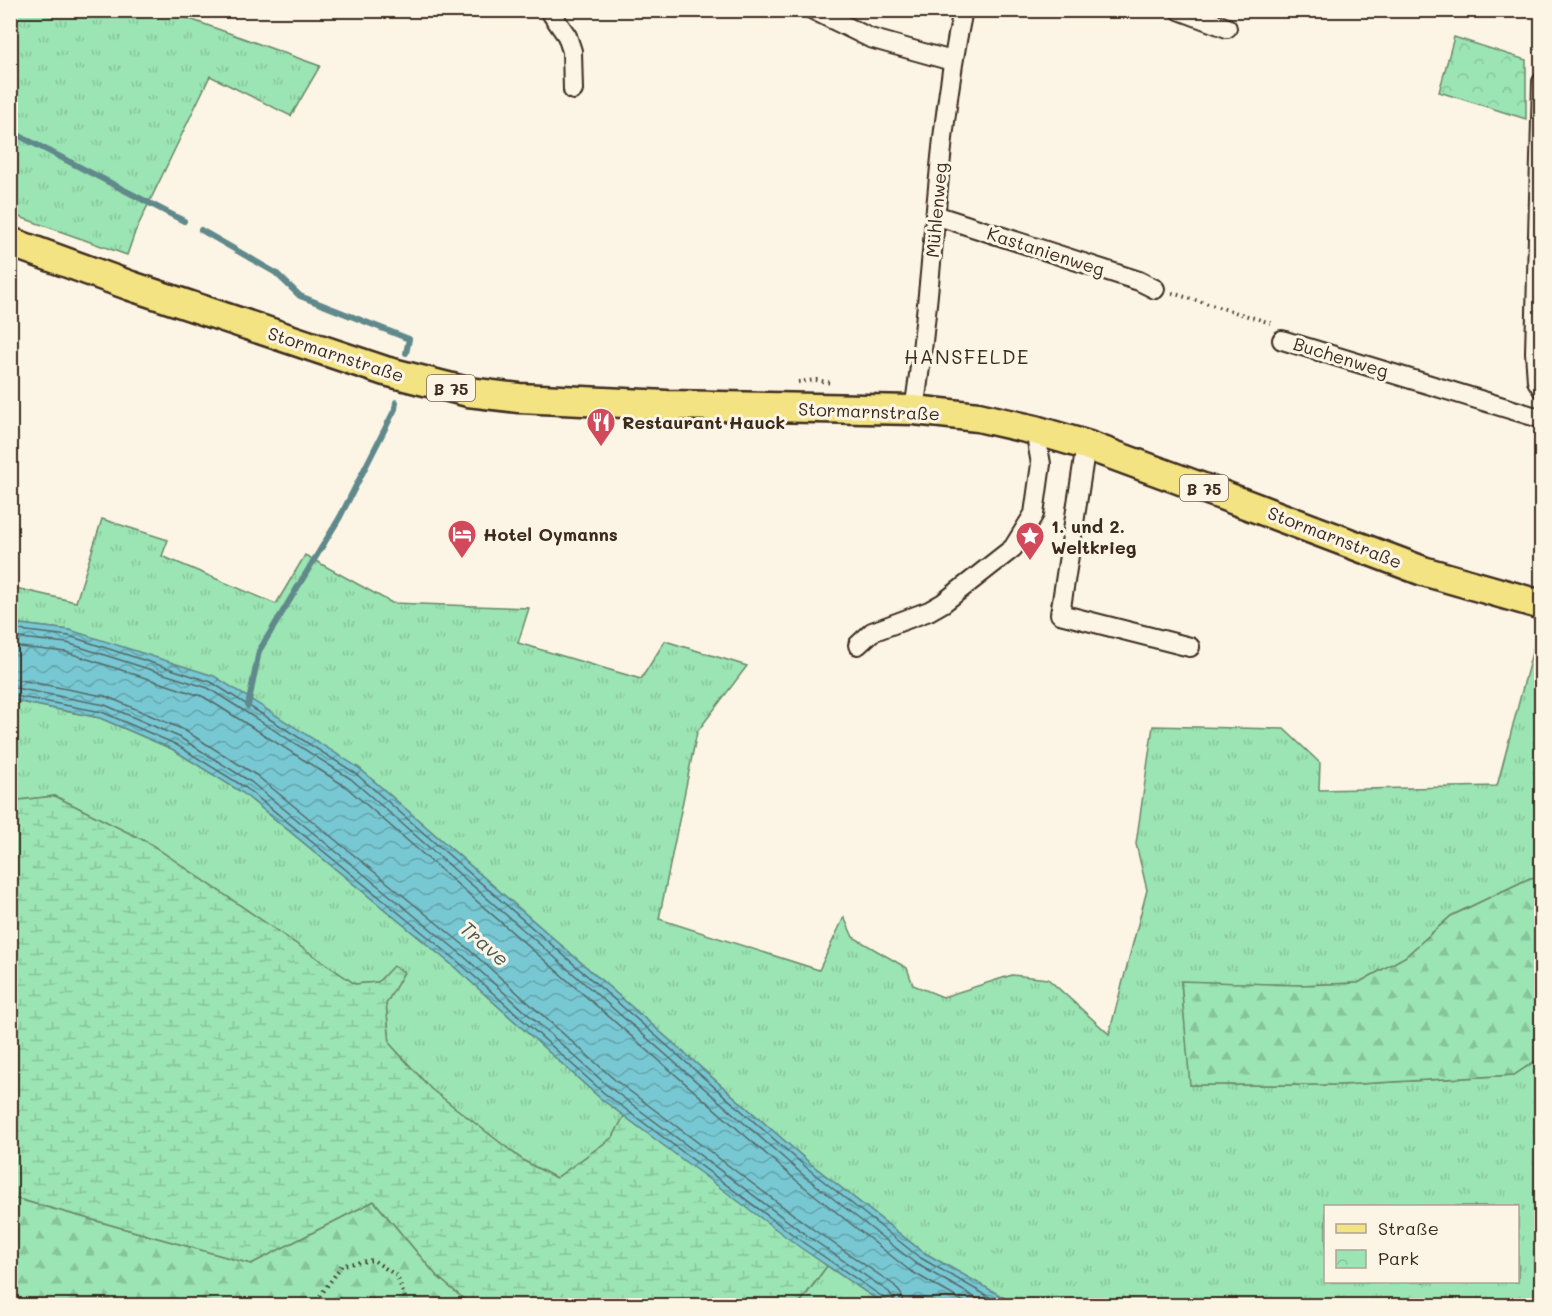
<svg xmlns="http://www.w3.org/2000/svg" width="1552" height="1316" font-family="Mali,sans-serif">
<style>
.grass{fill:url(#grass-tufts);stroke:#6b8768;stroke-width:1.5;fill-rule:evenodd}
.forest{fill:url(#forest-firs);stroke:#6b8768;stroke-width:1.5}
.wetland{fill:url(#wetland-marsh);stroke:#6b8768;stroke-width:1.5}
.park{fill:url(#park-crowns);stroke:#6b8768;stroke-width:1.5}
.water{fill:url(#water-waves);stroke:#60898b;stroke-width:1.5}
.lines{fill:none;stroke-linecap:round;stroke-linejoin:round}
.shore{stroke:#536966;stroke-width:1.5}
.stream{stroke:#60898b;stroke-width:6}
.street-casing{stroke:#3b2a1e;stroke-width:22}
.primary-casing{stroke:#3b2a1e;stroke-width:33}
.path{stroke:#3b2a1e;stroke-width:4;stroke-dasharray:1.5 4.5;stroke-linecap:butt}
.street{stroke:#fcf5e5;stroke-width:18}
.primary{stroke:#f4e382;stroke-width:28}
.labels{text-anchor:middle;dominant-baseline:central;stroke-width:6;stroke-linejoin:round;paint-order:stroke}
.shield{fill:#fcf5e5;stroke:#75675a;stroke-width:1.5}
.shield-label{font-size:16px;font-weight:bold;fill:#3b2a1e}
.street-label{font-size:18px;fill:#3b2a1e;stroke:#fcf5e5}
.poi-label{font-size:18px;font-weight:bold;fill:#3b2a1e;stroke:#fcf5e5;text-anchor:start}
.neighbourhood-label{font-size:20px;letter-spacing:1.5px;fill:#3b2a1e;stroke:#fcf5e5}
.water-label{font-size:20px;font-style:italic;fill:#4d5954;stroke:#fcf5e5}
</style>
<defs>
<pattern id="grass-tufts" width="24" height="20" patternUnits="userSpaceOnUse" patternTransform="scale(1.5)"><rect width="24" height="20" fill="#9be4b3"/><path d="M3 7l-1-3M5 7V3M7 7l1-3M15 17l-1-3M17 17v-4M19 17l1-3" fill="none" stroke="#86c49a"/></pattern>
<pattern id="forest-firs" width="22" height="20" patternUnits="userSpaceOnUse" patternTransform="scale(1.5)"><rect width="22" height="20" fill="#9be4b3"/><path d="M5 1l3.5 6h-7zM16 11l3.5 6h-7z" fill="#86c49a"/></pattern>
<pattern id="wetland-marsh" width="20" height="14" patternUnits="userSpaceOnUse" patternTransform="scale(1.5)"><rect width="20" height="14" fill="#9be4b3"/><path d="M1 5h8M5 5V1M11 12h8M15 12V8" fill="none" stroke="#86c49a"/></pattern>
<pattern id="park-crowns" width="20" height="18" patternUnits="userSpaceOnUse" patternTransform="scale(1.5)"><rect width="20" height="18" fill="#9be4b3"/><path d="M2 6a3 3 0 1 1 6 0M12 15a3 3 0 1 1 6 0" fill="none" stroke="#86c49a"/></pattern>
<pattern id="water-waves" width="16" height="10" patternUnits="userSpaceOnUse" patternTransform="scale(1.5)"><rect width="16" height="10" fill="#78c8d3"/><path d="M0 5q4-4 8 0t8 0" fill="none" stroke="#64a3ab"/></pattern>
</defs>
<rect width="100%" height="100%" fill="#fcf5e5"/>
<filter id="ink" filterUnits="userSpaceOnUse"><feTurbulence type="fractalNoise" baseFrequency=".0167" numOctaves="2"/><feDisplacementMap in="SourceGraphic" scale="12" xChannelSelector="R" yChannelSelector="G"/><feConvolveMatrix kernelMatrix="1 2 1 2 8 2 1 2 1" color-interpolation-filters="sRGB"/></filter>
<g filter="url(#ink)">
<!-- grass -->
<g class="grass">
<polygon points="11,10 168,11 320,66 291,116 210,76 135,232 127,255 11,214"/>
<path d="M102,519L168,540L162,556L276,604L305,555L392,603L529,608L518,643L641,679L665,641L747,666L697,732L659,919L819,970L844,917L853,937L907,968L913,985L943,997L1012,975L1048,979L1109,1034L1147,890L1136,844L1153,726L1284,729L1320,763L1319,790L1497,786L1540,622L1542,624L1541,878H1530L1451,916L1405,957L1358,983L1299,985L1181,982L1191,1085H1341L1514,1075L1541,1057V1305H1017L923,1252L811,1164L359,768L70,630L11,623V587L76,602ZM1326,1206H1518V1282H1326Z"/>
<polygon points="10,700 100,718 172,749 243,793 451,964 600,1098 624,1116 613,1137 556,1178 524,1161 431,1089 390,1044 386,1004 404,972 393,967 378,982 355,984 148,843 55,796 11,801"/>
<polygon points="827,1266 885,1305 798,1306"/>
</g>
<!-- forest -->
<g class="forest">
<polygon points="1530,878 1541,878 1541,1057 1514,1075 1341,1085 1190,1085 1181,981 1299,985 1358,983 1405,957 1451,916"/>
<polygon points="10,1197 251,1264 374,1201 437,1276 471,1305 11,1305"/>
</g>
<!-- wetland -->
<polygon class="wetland" points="55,796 149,843 355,984 378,982 393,966 404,972 386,1004 390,1044 431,1089 524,1161 556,1178 613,1137 624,1116 827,1266 798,1305 471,1305 437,1276 374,1201 251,1264 11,1197 10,801"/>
<!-- park -->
<polygon class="park" points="1454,37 1526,60 1526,119 1439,92"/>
<!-- water -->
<polygon class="water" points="11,623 70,630 214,676 359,768 811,1164 923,1252 1017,1305 885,1305 801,1248 600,1098 451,964 243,793 172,749 100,718 11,700"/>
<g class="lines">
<!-- shore -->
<g class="shore">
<polyline points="10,629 69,636 211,682 355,773 807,1168 919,1257 1005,1306"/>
<polyline points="10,637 67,643 208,688 351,779 802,1174 915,1263 990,1306"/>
<polyline points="10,646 66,652 204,697 345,786 797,1181 909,1270 971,1306"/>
<polyline points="10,678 108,697 184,730 256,775 466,947 615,1080 814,1230 894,1285 901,1294 904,1306"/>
<polyline points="10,687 105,705 179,737 251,782 460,953 609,1087 809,1237 889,1292 893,1298 895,1306"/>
<polyline points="10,695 102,712 175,744 246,788 455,959 604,1093 804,1243 884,1298 887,1306"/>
</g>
<!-- stream -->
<g class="stream">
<polyline points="10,131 184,221"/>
<polyline points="201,230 276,273 300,296 409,339 406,353"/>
<polyline points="248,706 259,651 340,517 395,409 396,402"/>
</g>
<!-- street casing -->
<g class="street-casing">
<g id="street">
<polyline points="549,10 567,36 572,51 573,90"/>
<polyline points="813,10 870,38 952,61"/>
<polyline points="1179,10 1227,28"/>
<polyline points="1542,82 1535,352 1537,381 1542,389"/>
<polyline points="935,215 1139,281 1155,289"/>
<polyline points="1282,340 1536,417 1542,416"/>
<path d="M914,410C935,277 935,142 963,10"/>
<polyline points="1086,445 1060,614 1190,647"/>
<polyline points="858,645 872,632 929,611 943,603 1013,548 1034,514 1041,464 1035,430"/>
</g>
</g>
<!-- primary casing -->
<g class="primary-casing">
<polyline id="primary" points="10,242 131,286 385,371 468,392 519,398 667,405 914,410 978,417 1035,430 1086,445 1219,494 1423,571 1542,605"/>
</g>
<!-- path -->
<g class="path">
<polyline points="1172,293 1274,324"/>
<polyline points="798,382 816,380 832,383"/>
<polyline points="1537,819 1542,777"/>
<polyline points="313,1306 342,1265 373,1260 397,1276 408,1306"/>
</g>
<!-- street -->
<use href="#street" class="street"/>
<!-- primary -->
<use href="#primary" class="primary"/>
</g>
</g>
<!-- icons -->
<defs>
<g id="restaurant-pin" transform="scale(1.5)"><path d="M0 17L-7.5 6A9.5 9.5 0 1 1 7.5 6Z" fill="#d1495b" stroke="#fcf5e5"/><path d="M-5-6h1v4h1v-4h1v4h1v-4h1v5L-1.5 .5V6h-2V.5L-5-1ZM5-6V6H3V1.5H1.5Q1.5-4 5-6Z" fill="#fff"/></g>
<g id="hotel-pin" transform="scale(1.5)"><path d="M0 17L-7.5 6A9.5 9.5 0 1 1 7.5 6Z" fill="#d1495b" stroke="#fcf5e5"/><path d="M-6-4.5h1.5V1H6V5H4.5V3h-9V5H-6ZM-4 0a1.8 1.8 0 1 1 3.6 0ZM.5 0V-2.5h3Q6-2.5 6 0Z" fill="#fff"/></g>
<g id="sight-pin" transform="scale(1.5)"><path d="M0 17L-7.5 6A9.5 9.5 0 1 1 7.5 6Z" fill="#d1495b" stroke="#fcf5e5"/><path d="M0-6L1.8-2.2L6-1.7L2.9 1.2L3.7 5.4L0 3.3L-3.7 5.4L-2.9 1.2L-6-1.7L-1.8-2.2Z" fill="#fff"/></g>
</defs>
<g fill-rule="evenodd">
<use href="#restaurant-pin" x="601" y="422"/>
<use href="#hotel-pin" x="462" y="534"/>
<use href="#sight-pin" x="1030" y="536"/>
</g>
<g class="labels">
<!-- shield labels -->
<g class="shield">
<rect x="427" y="375" width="48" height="26" rx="4.5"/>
<rect x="1180" y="475" width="48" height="26" rx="4.5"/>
</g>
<g class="shield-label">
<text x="451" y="388">B 75</text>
<text x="1204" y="488">B 75</text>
</g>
<!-- street labels -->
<g class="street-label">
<text transform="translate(936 210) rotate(-85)">Mühlenweg</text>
<text transform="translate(1046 251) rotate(18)">Kastanienweg</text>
<text transform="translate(336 354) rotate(18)">Stormarnstraße</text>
<text transform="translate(1341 357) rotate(17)">Buchenweg</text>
<text transform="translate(869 411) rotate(2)">Stormarnstraße</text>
<text transform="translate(1335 537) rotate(21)">Stormarnstraße</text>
</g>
<!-- poi labels -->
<g class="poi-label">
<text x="622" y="422">Restaurant Hauck</text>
<text x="1051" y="526">1. und 2.<tspan x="1051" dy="21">Weltkrieg</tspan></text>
<text x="483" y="534">Hotel Oymanns</text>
</g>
<!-- neighbourhood labels -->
<g class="neighbourhood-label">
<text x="967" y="356">HANSFELDE</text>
</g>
<!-- water labels -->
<g class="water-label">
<text transform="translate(485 943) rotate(41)">Trave</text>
</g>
</g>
<!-- margin -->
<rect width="1552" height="1316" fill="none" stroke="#fcf5e5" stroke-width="36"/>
<rect x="18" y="18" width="1516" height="1280" fill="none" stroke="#3b2a1e" stroke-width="2" filter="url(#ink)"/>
<!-- legend -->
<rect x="1324" y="1205" width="195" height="78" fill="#fcf5e5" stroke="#afa495" stroke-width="1.5"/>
<rect x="1336" y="1224" width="30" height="9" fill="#f4e382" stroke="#afa495" stroke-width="1.5"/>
<text x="1378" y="1235" font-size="18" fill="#3b2a1e">Straße</text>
<rect x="1336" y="1250" width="30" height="18" fill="url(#park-crowns)" stroke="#afa495" stroke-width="1.5"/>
<text x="1378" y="1265" font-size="18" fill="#3b2a1e">Park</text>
</svg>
